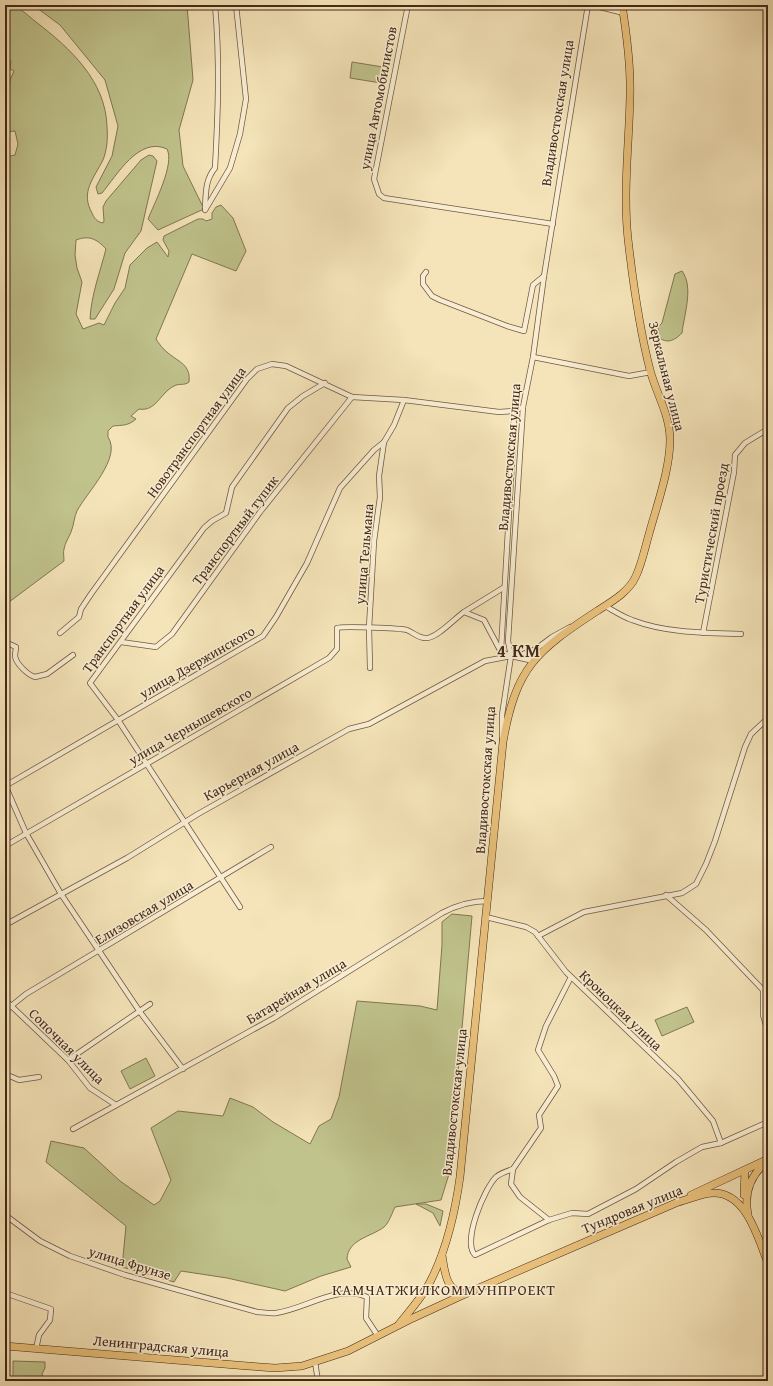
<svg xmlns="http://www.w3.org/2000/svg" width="773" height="1386" font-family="'Gentium Book Plus',serif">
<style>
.green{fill:#c0c38c;stroke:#827652}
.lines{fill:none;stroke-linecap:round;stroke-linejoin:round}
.street-casing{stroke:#715840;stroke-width:6}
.primary-casing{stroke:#452918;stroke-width:8}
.street{stroke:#f8edd2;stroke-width:4.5}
.primary{stroke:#eac27c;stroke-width:7}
.labels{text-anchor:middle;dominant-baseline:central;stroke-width:3;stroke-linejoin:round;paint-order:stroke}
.street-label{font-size:14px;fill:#452918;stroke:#f8edd2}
.neighbourhood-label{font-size:15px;letter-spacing:1px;fill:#452918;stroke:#f8edd2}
.district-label{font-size:18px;font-weight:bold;letter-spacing:1px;fill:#452918;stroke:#f8edd2}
</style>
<rect width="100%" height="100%" fill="#f5e4b9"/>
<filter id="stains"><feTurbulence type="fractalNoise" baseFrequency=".005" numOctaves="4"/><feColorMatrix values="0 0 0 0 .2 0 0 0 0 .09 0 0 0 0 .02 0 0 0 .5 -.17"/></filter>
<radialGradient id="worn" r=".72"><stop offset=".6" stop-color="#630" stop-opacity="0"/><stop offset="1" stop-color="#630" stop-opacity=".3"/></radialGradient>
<!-- green -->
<g class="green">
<path d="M5,5C18,5 26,14 36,22C70,48 106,81 107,127C108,138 107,150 103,160C94,178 80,192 92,213C94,218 97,222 103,223L104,221L103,207L106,201L141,160L149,155L153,156L157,161L141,231L125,253L114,289L95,319H90C91,296 100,272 106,249C97,239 89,235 76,240L75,255L77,268L82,282L76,314L83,329L99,323L104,325L115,303L125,288L130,265L147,248L157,242L168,257L169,251L163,240L164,236L198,219H203L206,221L212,219V213L216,207L221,205L233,218L246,251L236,271L192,254L156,339C159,344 163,349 168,353C179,362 191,365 189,382C184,386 179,383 174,386C160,393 156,412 139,409L131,416L136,419C128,426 123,425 113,426L108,431V437C122,458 87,492 77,511C74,517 74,525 71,532C69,537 65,543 64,549C63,552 64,557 64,561L5,605V153L11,156L15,155L18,144L15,131L5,132L8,106L5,84H10V80L14,71L10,69L11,61L5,55Z"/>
<path d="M33,5H187L193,80L179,130L183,166L204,209L158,230L148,219C154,204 175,164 167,149C139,136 117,175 102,193L98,194L96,187L112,156L118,126L105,80L60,25Z"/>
<polygon points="352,62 383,67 381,83 350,78"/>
<path d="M682,271C694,287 684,315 682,333C674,341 667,344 658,337V327L662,323L675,274Z"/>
<path d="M452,914L472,916L449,1174L441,1200L395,1207C392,1213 389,1223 384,1227C371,1237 348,1239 347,1259L351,1267L321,1276L285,1291L227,1278L181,1271L174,1282L122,1267L126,1226L46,1162L51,1141L84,1148L120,1181L154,1205L160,1201L171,1180L151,1128L178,1111L223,1116L230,1098L253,1107L273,1122L310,1144L319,1126L331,1119L339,1097L357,1001L420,1006L437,1010L442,945V922Z"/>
<polygon points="687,1007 694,1022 662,1036 655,1020"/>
<polygon points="146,1058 155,1076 130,1089 121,1071"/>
<polygon points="416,1204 426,1204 443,1211 440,1226 433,1213"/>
<polygon points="13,1361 45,1362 45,1368 42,1374 44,1381 13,1381"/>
</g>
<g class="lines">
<!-- street casing -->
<g class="street-casing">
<g id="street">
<polyline points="408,5 374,179 379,194 384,198 553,224"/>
<polyline points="592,5 624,13"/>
<path d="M205,208C206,193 205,180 215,168C218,113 220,60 215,5"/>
<polyline points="205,210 230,168 240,134 246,99 236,5"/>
<polyline points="426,272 423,276 423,284 432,296 440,300 507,326 524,331 533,285 544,276"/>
<polyline points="533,357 629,376 651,372"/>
<path d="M605,606C614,611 623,617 632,620C666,633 704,633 741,634"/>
<polyline points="464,612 503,588"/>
<polyline points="60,633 79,617 81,609 91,594 247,379 257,369 272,364 286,366 352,397 404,400 499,412 513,411 523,407"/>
<polyline points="703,633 734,472 735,455 745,443 768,429"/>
<path d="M5,642L16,647C16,650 15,653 15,656C16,664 28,675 35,677L47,674L73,655"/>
<polyline points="121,642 156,647 172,634 260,512 352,397"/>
<polyline points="501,650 514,427 513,411"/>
<polyline points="515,657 536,649 552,637 570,627"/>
<polyline points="370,668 369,628 374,541 380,497 379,476 384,442"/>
<polyline points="502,738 502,715 511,656 508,641 523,407 533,357 544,276 588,5"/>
<polyline points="5,785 26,833 61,894 140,1012 183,1069"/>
<polyline points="5,786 263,636 276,617 307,563 340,488 374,450 384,442 394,425 404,400"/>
<path d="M5,846L329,658L337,649V628C341,626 400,628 407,630C414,633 419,639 427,638C438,637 454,619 464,612L484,620L501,652L511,656"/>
<polyline points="666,895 706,930 763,990 763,1015 768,1032"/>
<polyline points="240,907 118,720 90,683 204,528 212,521 226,513 232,487 288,408 303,396 325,383"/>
<polyline points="486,917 526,927 535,932 566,972 678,1079 713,1121 721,1143"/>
<polyline points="5,925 127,858 198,814 349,729 369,724 485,661 511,656 534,661"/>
<polyline points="538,936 584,912 682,893 696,884 706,864 715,841 745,747 751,734 768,718"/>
<polyline points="5,1000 68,1060 90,1088 116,1105"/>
<polyline points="5,1011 26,994 271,847"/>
<polyline points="68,1060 150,1004"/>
<polyline points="5,1074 19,1080 39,1077"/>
<path d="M73,1129L274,1018L442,913C457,905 471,901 488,901"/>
<path d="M513,1169C507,1171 501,1173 496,1177C484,1189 462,1242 475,1255L549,1220L572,1213L588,1214L636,1189L676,1162L702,1147L721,1143L768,1122"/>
<path d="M5,1215L40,1241L70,1256L125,1275L257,1312C263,1312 271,1314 276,1313C306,1309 337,1284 367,1297L366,1318L378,1336"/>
<polyline points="549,1220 520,1197 511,1184 513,1169 541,1128 539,1115 558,1086 554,1076 538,1050 546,1026 571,977"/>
<polyline points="5,1293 51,1309 50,1320 39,1335 36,1349"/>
<polyline points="315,1362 318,1381"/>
</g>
</g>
<!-- primary casing -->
<g class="primary-casing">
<g id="primary">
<polyline points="691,1195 768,1159"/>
<polyline points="744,1195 745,1170"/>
<path d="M748,1214C744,1194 749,1178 764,1164"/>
<path d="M442,1255C445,1272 445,1290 465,1294"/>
<path d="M399,1324C410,1311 422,1297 430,1282C447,1249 455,1213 460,1177L503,742C516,667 536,651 597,611C611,602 629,592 636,576C642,563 645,548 649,534C657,505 670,469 670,440C670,415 656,393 650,370C639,327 633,283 628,239C623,191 629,145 630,97C631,66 627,36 622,5"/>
<path d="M5,1346L248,1366L275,1368L302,1366L348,1351L413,1318L465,1294L678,1202C690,1199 702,1193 714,1193C747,1193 758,1239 768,1263"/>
</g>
</g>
<!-- street -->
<use href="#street" class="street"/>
<!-- primary -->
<use href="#primary" class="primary"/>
</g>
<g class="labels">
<!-- street labels -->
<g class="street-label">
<text transform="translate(378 98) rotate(-79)">улица Автомобилистов</text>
<text transform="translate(557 113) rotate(-81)">Владивостокская улица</text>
<text transform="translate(667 376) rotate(76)">Зеркальная улица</text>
<text transform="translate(196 432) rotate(-54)">Новотранспортная улица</text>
<text transform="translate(509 457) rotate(-85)">Владивостокская улица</text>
<text transform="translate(235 530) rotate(-53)">Транспортный тупик</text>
<text transform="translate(711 533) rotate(-80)">Туристический проезд</text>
<text transform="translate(364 554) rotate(-85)">улица Тельмана</text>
<text transform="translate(123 619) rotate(-54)">Транспортная улица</text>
<text transform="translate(197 662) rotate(-30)">улица Дзержинского</text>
<text transform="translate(190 726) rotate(-30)">улица Чернышевского</text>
<text transform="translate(251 771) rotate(-29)">Карьерная улица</text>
<text transform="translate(485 780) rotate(-86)">Владивостокская улица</text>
<text transform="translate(144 912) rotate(-31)">Елизовская улица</text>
<text transform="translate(296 991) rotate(-31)">Батарейная улица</text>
<text transform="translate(621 1010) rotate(44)">Кроноцкая улица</text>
<text transform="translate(67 1046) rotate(45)">Сопочная улица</text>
<text transform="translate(454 1102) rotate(-84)">Владивостокская улица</text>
<text transform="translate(632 1209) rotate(-22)">Тундровая улица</text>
<text transform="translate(130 1263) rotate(17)">улица Фрунзе</text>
<text transform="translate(161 1346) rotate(5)">Ленинградская улица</text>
</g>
<!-- neighbourhood labels -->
<g class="neighbourhood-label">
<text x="444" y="1289">КАМЧАТЖИЛКОММУНПРОЕКТ</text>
</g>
<!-- district labels -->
<g class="district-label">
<text x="519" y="650">4 КМ</text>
</g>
</g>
<!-- margin -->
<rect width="773" height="1386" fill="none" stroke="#f5e4b9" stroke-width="20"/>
<rect x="6" y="6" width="761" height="1374" fill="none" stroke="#452918" stroke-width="2"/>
<rect x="10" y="10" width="753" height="1366" fill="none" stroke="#452918"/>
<rect width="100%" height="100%" filter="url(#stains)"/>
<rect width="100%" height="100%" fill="url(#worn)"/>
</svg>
